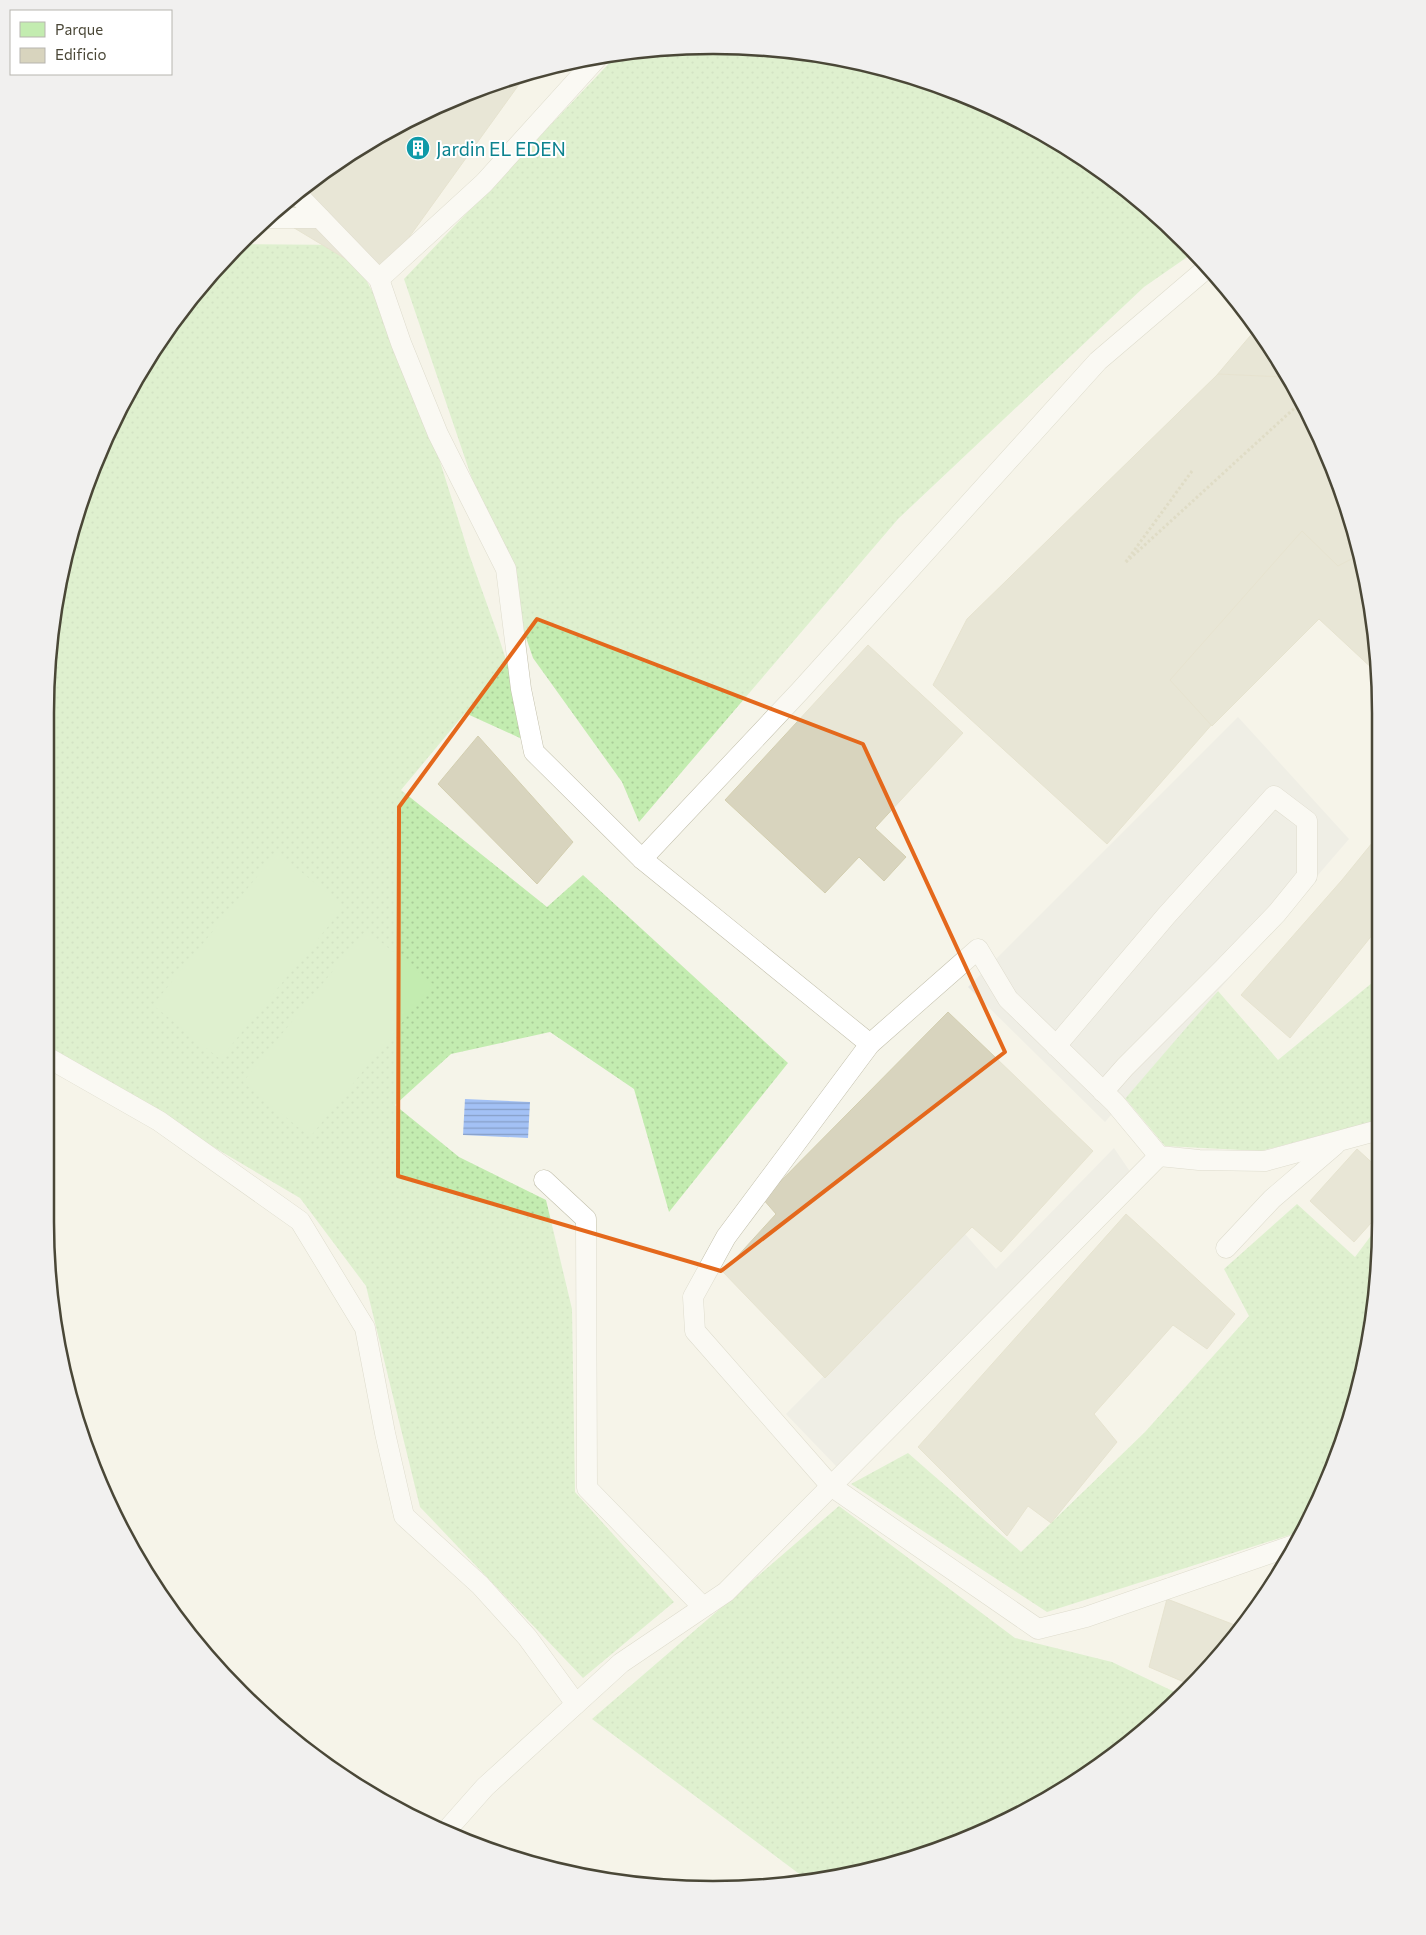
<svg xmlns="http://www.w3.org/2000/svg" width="1426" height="1935" font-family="Commissioner,sans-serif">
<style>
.green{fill:url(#green-dots)}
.pitch{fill:#c3ecb0}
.parking{fill:#e7e6e1}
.water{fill:url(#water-rules)}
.building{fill:#d8d4be;stroke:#d3ceb0}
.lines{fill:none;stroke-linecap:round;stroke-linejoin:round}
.service-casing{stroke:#c2bfab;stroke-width:21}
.path{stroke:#c4bf9b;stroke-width:3;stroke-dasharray:2.5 2.5;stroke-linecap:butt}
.service{stroke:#fff;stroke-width:20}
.marked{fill:none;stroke:#e4681c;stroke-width:4;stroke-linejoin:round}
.labels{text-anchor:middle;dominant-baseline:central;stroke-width:4;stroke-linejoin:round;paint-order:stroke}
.culture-label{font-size:19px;fill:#0d838f;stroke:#fff;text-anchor:start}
.rim{fill:none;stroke:#4a4737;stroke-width:2.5}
</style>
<defs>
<pattern id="green-dots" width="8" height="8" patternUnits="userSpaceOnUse" patternTransform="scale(1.25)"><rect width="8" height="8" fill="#c3ecb0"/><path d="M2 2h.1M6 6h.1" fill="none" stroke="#a9cc98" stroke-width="1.8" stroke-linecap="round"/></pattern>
<pattern id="water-rules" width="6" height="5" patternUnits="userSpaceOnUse" patternTransform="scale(1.25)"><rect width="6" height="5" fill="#a3c1f5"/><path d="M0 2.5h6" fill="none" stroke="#879fc7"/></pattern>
</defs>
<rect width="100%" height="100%" fill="#f5f4e9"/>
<!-- green -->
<g class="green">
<polygon points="670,46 800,51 928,81 1047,135 1154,211 1193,253 1144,287 898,519 639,822 622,782 533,658 404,279 617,55"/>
<polygon points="238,244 347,245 406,353 469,554 498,635 533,744 465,713 401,790 547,907 583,875 788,1063 669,1212 634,1089 550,1032 451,1054 395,1105 459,1157 546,1200 572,1309 575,1492 674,1602 583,1678 420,1507 366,1286 300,1198 45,1048 46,670 68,540 114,418 158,342"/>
<polygon points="1378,978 1379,1120 1261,1151 1165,1146 1119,1091 1218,991 1278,1060"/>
<polygon points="1297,1204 1355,1257 1379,1225 1380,1266 1358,1395 1302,1531 1047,1612 851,1484 908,1453 1021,1552 1145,1432 1249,1316 1224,1269"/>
<polygon points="839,1506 1015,1638 1112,1662 1181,1695 1119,1752 968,1839 844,1877 810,1882 592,1719"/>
</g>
<!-- pitch -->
<g class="pitch">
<polygon points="277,852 344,907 220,1059 153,1005"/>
<polygon points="366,930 433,984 310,1137 243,1082"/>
</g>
<!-- parking -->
<g class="parking">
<polygon points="1238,717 1349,839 1105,1122 968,987"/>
<polygon points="1114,1148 1131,1173 836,1466 786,1414 965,1234 996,1269"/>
</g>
<!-- water -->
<polygon class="water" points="465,1099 530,1102 528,1138 463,1135"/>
<!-- building -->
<g class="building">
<polygon points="528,72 379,279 271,214 307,183 418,114"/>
<polygon points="1256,329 1297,399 1217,492 1160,442"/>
<polygon points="1218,374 1284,377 1330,457 1357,559 1107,844 933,685 967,619"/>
<polygon points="1302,531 1338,566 1357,556 1375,626 1376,672 1319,619 1212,726 1170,680"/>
<polygon points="868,645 963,733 875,828 906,857 884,881 859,857 825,893 725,800"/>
<polygon points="478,736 573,842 537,884 438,784"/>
<polygon points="1377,837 1377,929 1290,1038 1241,995 1342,880"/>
<polygon points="948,1012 1093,1151 1001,1252 972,1227 825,1378 723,1272 776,1214 763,1199"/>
<polygon points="1357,1149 1379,1169 1379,1214 1354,1242 1310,1201"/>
<polygon points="1126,1214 1235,1314 1207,1349 1173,1325 1094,1414 1117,1442 1051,1523 1028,1506 1007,1536 918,1447"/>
<polygon points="1167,1599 1240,1627 1215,1663 1191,1685 1149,1667"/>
</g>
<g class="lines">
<!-- service casing -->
<g class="service-casing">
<g id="service">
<polyline points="296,193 379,279 401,343 438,434 506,569 521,689 534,752 642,859 870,1044"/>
<polyline points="266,218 320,218"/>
<polyline points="379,279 484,183 597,58"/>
<polyline points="642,859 800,691 1098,361 1207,268"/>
<polyline points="1056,1046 1166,916 1274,796 1307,821 1307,876 1277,913 1223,969 1125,1067 1103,1092"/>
<polyline points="45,1056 159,1121 300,1221 365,1328 385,1433 404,1516 480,1585 527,1637 576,1704"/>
<polyline points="544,1180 586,1219 587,1488 703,1607"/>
<polyline points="1226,1248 1272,1199 1335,1145"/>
<polyline points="1297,1544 1086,1617 1038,1629 831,1486 695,1331 693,1297 726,1237 870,1044 978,949 1008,999 1115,1103 1159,1156 1199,1160 1265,1161 1379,1130"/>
<polyline points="446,1831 485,1787 621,1663 726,1592 1159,1156"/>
</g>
</g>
<!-- path -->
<g class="path">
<polyline points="1192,471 1125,563 1299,404"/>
<polyline points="1373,968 1378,963"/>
</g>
<!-- service -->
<use href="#service" class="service"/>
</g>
<!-- marked area -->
<path d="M0 0H1426V1935H0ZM537,619L863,744L1005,1052L721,1271L398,1176L399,807Z" fill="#f5f4e9" fill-opacity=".55" fill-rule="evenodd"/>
<path class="marked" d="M537,619L863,744L1005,1052L721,1271L398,1176L399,807Z"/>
<!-- icons -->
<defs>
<g id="building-disc" transform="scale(1.25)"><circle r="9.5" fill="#0f9aa8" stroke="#fff"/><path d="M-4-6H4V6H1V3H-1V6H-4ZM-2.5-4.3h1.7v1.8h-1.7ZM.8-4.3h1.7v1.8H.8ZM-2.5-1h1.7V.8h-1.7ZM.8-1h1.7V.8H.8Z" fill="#fff"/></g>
</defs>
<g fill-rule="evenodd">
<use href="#building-disc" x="418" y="148"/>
</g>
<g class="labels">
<!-- culture labels -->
<g class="culture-label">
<text x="436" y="148">Jardin EL EDEN</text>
</g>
</g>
<!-- crop -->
<path d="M0 0H1426V1935H0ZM713 54H713A659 659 0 0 1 1372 713V1222A659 659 0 0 1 713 1881H713A659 659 0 0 1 54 1222V713A659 659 0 0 1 713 54Z" fill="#f1f0ef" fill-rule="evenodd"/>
<path class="rim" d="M713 54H713A659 659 0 0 1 1372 713V1222A659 659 0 0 1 713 1881H713A659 659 0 0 1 54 1222V713A659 659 0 0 1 713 54Z"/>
<!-- legend -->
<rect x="10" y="10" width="162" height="65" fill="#ffffff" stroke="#b7b5af"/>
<rect x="20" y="22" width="25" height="15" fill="#c3ecb0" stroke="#b7b5af"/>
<text x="55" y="35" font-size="15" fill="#4a4737">Parque</text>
<rect x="20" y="48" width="25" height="15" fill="#d8d4be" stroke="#b7b5af"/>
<text x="55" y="60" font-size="15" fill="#4a4737">Edificio</text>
</svg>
